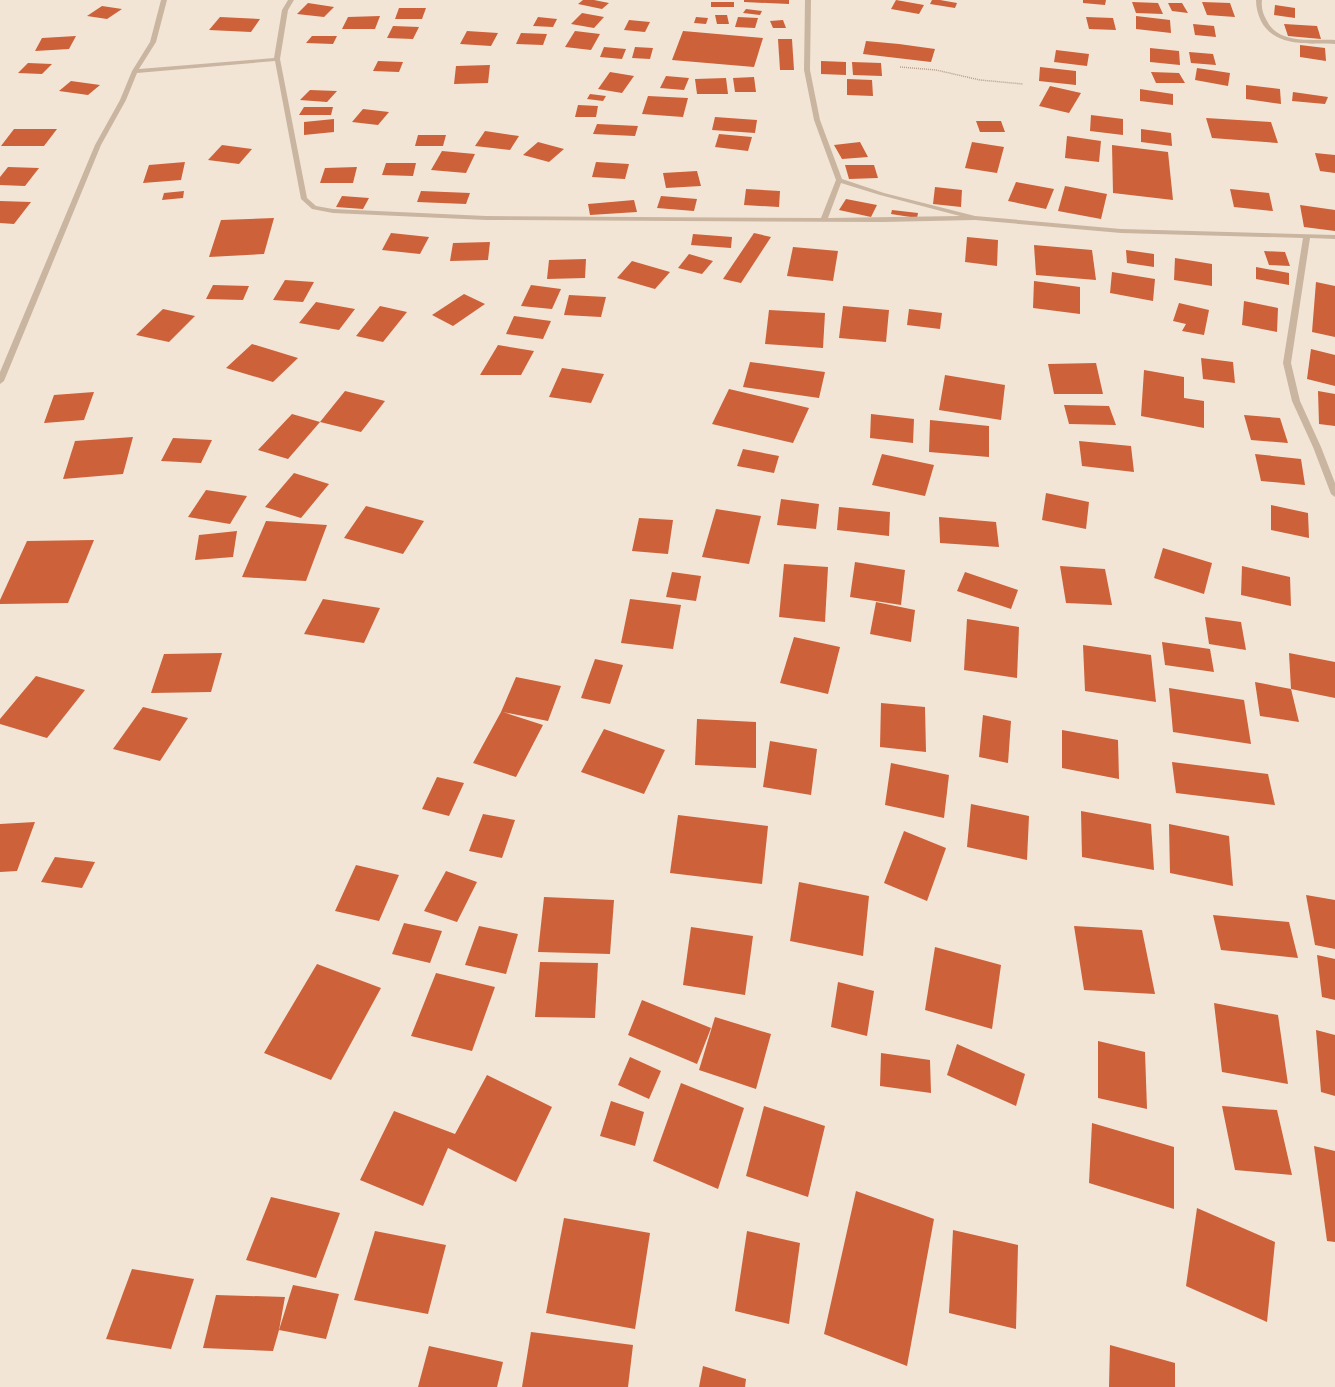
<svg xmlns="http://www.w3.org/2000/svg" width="1335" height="1387" font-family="'Roboto Condensed',sans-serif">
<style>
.building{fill:#cd6139}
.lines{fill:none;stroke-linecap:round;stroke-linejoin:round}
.path{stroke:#b69f8c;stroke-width:1.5;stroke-dasharray:1 1;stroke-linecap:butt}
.street{fill:#cab5a1;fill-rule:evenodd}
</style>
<rect width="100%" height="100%" fill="#f2e5d6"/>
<!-- building -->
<g class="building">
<polygon points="583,0 594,0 609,3 602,9 578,4"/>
<polygon points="744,0 789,0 789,4 744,2"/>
<polygon points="896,0 924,5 919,14 891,9"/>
<polygon points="932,0 940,0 957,3 955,8 930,4"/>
<polygon points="1083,0 1106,0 1105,5 1083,3"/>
<rect x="711" y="2" width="23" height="5"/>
<polygon points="1132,2 1158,3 1163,14 1136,13"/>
<polygon points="1202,2 1230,3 1235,17 1207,15"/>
<polygon points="308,3 334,7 324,17 297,14"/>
<polygon points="1168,3 1182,3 1188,13 1172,11"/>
<polygon points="1275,5 1295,8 1295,18 1274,15"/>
<polygon points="102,6 122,9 107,19 87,16"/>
<polygon points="399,8 426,8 422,19 395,19"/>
<polygon points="746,9 762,11 760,15 743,13"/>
<polygon points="582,13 604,17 594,28 571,24"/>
<polygon points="715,15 727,15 729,24 717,24"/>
<polygon points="380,16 375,29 342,29 348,17"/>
<polygon points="1136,16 1170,20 1171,33 1136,29"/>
<polygon points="220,17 260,19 251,32 209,30"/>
<polygon points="538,17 557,19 553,27 533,26"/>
<polygon points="696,17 708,18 706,24 694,23"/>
<polygon points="738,17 758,18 755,28 735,27"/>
<polygon points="1086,17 1113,18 1116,30 1089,29"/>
<polygon points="629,20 650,22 645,32 624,30"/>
<polygon points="783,20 786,28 773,28 770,21"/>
<polygon points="1193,24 1214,26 1216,37 1195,35"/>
<polygon points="1284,24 1317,26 1321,39 1288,36"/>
<polygon points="393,26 419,27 413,39 387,38"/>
<polygon points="467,31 498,33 491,46 460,44"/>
<polygon points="575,31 600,34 591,50 565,47"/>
<polygon points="683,31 763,38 754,67 672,60"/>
<polygon points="521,33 547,34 543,45 516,44"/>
<polygon points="76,36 69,49 35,51 42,38"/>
<polygon points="312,36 337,36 333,44 306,43"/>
<polygon points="778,39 792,39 794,70 780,70"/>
<polygon points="866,41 899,44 935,49 931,62 863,54"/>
<polygon points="1300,45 1325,48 1326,61 1300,57"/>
<polygon points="604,47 626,49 622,59 600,57"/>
<polygon points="635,47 653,48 650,59 632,58"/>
<polygon points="1150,48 1179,51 1180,65 1150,62"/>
<polygon points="1056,50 1089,54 1087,66 1054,62"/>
<polygon points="1189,52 1213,54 1216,65 1191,63"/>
<polygon points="378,61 403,62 399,72 373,71"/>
<polygon points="821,61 846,62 846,75 821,74"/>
<polygon points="852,62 881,63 882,76 853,75"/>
<polygon points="28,63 52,64 42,74 18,73"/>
<polygon points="490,65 488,83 454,84 456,66"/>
<polygon points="1040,67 1076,71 1076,85 1039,81"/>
<polygon points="1197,68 1230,73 1228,86 1195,80"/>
<polygon points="610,72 634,76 622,93 598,89"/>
<polygon points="1151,72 1179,73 1185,83 1156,83"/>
<polygon points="666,76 689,78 684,90 660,88"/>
<polygon points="754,77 756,92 735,92 733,78"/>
<polygon points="726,78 728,94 697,94 695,79"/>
<polygon points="847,79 872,80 873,96 847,95"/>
<polygon points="71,81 100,85 88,95 59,91"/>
<polygon points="1246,85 1280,89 1281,104 1246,99"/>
<polygon points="1050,86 1081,93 1069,113 1039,106"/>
<polygon points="1140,89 1173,94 1173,105 1140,101"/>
<polygon points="310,90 337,91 327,102 300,100"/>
<polygon points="1293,92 1328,97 1325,104 1292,101"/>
<polygon points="590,94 606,96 603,101 587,99"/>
<polygon points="648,96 688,98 683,117 642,114"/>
<polygon points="578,105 598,106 596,117 575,117"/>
<polygon points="304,107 333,107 331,115 299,115"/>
<polygon points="363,109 389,112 378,125 352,122"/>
<polygon points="1091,115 1123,119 1123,135 1090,131"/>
<polygon points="715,117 757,120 755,133 712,130"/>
<polygon points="1206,118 1271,122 1278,143 1212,138"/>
<polygon points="334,119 334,132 304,135 304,122"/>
<polygon points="976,121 1001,121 1005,132 980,132"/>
<polygon points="597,124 638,126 635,136 593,134"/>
<polygon points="14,129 57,129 44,146 1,146"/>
<polygon points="1141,129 1171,133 1172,146 1141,142"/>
<polygon points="485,131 519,136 510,150 475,146"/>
<polygon points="719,134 752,137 748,151 715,147"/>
<polygon points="418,135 446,135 443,146 415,146"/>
<polygon points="1067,136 1101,141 1099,162 1065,158"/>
<polygon points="538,142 564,149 549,162 523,155"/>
<polygon points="860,142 868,157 842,159 834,145"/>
<polygon points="972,142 1004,147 997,173 965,168"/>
<polygon points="222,145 252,149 239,164 208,160"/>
<polygon points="1112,145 1168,152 1173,200 1113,193"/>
<polygon points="442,151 475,154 466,173 431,170"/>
<polygon points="1315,153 1335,155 1335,173 1320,171"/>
<polygon points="185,162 181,180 143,183 149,165"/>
<polygon points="596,162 629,164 625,179 592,177"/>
<polygon points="386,163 416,163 413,176 382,175"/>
<polygon points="845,165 874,165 878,178 849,179"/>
<polygon points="8,167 39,168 25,186 0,185 0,177"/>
<polygon points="357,167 353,183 320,183 325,168"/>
<polygon points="697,171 701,186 666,188 663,173"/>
<polygon points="1016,182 1054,189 1046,209 1008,201"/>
<polygon points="1065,186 1107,194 1101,219 1058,211"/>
<polygon points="935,187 962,190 961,207 933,204"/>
<polygon points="746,189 780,191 779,207 744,205"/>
<polygon points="1230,189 1269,193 1273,211 1234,207"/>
<polygon points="184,191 183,198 162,200 164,193"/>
<polygon points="421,191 470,193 466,204 417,202"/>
<polygon points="342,196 369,198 363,209 336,207"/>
<polygon points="661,196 697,199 694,211 657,208"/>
<polygon points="846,199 877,205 871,217 839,210"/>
<polygon points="634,200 637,212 590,215 588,204"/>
<polygon points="0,201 31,202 14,224 0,223"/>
<polygon points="1300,205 1335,210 1335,231 1304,227"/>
<polygon points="892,210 918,213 917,218 891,214"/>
<polygon points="274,218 264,254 209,257 221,220"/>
<polygon points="391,233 429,237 420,254 382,250"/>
<polygon points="754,233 771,237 741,283 723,279"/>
<polygon points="693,234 732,237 731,248 691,245"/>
<polygon points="967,237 998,240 997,266 965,262"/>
<polygon points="490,242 488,260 450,261 453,243"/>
<polygon points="1034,245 1092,250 1096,280 1036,275"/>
<polygon points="793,247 838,251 833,281 787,276"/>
<polygon points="1126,250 1154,254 1154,267 1127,263"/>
<polygon points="1264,251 1285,252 1290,266 1269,265"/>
<polygon points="689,254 713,261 702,274 678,268"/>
<polygon points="1175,258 1212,264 1212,286 1174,280"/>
<polygon points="586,259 585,278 547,279 549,260"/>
<polygon points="632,261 670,272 655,289 617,278"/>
<polygon points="1256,267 1289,273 1289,285 1256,279"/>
<polygon points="1112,272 1155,279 1153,301 1110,293"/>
<polygon points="285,280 314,282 303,302 273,300"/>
<polygon points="1034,281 1080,287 1080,314 1033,308"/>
<polygon points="1316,282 1335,286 1335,337 1312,332"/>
<polygon points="213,285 249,286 243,300 206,299"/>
<polygon points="531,285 561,289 552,309 521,306"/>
<polygon points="464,294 485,304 453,326 432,315"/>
<polygon points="569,295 606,297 601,317 564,315"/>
<polygon points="1244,301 1278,308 1277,332 1242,325"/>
<polygon points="316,302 355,309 339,330 299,323"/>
<polygon points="1179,303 1209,310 1204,335 1182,331 1186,324 1173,321"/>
<polygon points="380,306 407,312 383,342 356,336"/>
<polygon points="843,306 889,310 886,342 839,338"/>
<polygon points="163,309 195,316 169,342 136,335"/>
<polygon points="909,309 942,313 940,329 907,325"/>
<polygon points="769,310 825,313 823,348 765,344"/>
<polygon points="514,316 551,321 543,339 506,334"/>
<polygon points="252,344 298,358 273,382 226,368"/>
<polygon points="498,345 534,351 521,375 480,375"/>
<polygon points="1311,349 1335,355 1335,386 1307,379"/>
<polygon points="1201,358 1233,362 1235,383 1203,379"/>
<polygon points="750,362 825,372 819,398 743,387"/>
<polygon points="1096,363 1103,394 1054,394 1048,364"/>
<polygon points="562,368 604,374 591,403 549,397"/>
<polygon points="1144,370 1184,377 1184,398 1204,401 1204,428 1141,416"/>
<polygon points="945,375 1005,385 1001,420 939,410"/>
<polygon points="729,389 809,408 793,443 712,424"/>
<polygon points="345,391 385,401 361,432 320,422"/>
<polygon points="1318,391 1335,394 1335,426 1319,424"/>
<polygon points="94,392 84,420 44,423 54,395"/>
<polygon points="1064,405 1109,406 1116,425 1069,424"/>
<polygon points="292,414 320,422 288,459 258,450"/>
<polygon points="871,414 914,419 913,443 870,438"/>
<polygon points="1244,415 1280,418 1288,443 1251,440"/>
<polygon points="930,420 989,426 989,457 929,452"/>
<polygon points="133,437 123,474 63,479 75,441"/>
<polygon points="173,438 212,440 201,463 161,461"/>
<polygon points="1079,441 1131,446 1134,472 1082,466"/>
<polygon points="743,449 779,456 774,473 737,466"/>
<polygon points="882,454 934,465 925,496 872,485"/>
<polygon points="1255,454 1301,459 1305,485 1261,481"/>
<polygon points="294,473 329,484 301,518 265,507"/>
<polygon points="206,490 247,496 230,524 188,517"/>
<polygon points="1046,493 1089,502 1086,529 1042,520"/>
<polygon points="781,499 819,504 816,529 777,525"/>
<polygon points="1271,505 1308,513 1309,538 1271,530"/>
<polygon points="366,506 424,521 403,554 344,538"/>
<polygon points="839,507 890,512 889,536 837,530"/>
<polygon points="716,509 761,516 749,564 702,557"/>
<polygon points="939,517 996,522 999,547 940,543"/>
<polygon points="639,518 673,520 668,554 632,551"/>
<polygon points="266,521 327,525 306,581 242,577"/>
<polygon points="237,531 233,557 195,560 199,535"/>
<polygon points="94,540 68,603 0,604 0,600 27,541"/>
<polygon points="1163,548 1212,563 1204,594 1154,578"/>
<polygon points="855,562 905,570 901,605 850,597"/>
<polygon points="784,564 828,567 825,622 779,617"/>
<polygon points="1060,566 1105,569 1112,605 1066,603"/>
<polygon points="1242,566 1290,577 1291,606 1241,595"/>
<polygon points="672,572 701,576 696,601 666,597"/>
<polygon points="965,572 1018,590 1011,609 957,591"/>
<polygon points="323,599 380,608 364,643 304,634"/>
<polygon points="630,599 681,605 673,649 621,643"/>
<polygon points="876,602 915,610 911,642 870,634"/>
<polygon points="1205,617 1241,622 1246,650 1209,644"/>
<polygon points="967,619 1019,627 1017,678 964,670"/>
<polygon points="794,637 840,647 828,694 780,683"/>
<polygon points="1162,642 1210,649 1214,672 1165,665"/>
<polygon points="1083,645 1151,655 1156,702 1085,691"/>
<polygon points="222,653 211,692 151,693 164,654"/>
<polygon points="1289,653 1335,662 1335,698 1291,689"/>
<polygon points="595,659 623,665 610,704 581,698"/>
<polygon points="36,676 85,690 47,738 0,724 0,719"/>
<polygon points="516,677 561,686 548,721 503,712 543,725 516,777 473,763 501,712"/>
<polygon points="1255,682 1291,689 1299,722 1260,716"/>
<polygon points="1169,688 1244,700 1251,744 1173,732"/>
<polygon points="881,703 925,707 926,752 880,747"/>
<polygon points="143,707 188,718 160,761 113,749"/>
<polygon points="983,715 1011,721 1008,763 979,757"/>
<polygon points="697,719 756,722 756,768 695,765"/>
<polygon points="604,729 665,750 644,794 581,772"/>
<polygon points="1062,730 1118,740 1119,779 1062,768"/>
<polygon points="770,741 817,749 811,795 763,787"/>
<polygon points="1172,762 1268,774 1275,805 1176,793"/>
<polygon points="891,763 949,775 944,818 885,805"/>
<polygon points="437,777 464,783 449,816 422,809"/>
<polygon points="971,804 1029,816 1027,860 967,847"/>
<polygon points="1081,811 1151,824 1154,870 1082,857"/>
<polygon points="483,814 515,820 502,858 469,851"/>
<polygon points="678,815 768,826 762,884 670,873"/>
<polygon points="35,822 17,871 0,872 0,824"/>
<polygon points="1169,824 1229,836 1233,886 1170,873"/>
<polygon points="904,831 946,848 927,901 884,883"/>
<polygon points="55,857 95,862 82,888 41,882"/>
<polygon points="356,865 399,875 379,921 335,911"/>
<polygon points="446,871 477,882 457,922 424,911"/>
<polygon points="799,882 869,896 863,956 790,941"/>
<polygon points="1306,895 1335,900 1335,949 1315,945"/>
<polygon points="544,897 614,900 610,954 538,952"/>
<polygon points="1213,915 1289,922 1298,958 1221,950"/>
<polygon points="404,923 442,931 430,963 392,954"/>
<polygon points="479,926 518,934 506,974 465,965"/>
<polygon points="1074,926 1142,930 1155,994 1084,990"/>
<polygon points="691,927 753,936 745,995 683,985"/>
<polygon points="935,947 1001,965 992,1029 925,1010"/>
<polygon points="1317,955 1335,959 1335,1000 1322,997"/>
<polygon points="540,962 598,963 595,1018 535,1017"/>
<polygon points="317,964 381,988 331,1080 264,1053"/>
<polygon points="436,973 495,987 472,1051 411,1036"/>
<polygon points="838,982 874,991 867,1036 831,1027"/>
<polygon points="642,1000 711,1028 697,1064 628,1035"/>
<polygon points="1214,1003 1278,1015 1288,1084 1222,1072"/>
<polygon points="715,1017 771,1034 756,1089 699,1070"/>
<polygon points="1316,1030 1335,1035 1335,1096 1321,1092"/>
<polygon points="1098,1041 1145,1052 1147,1109 1098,1098"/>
<polygon points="957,1044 1025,1074 1016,1106 947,1075"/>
<polygon points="881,1053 930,1060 931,1093 880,1086"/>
<polygon points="630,1057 661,1071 649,1099 618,1085"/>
<polygon points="487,1075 552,1107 516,1182 448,1148 423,1206 360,1180 394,1111 455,1134"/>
<polygon points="681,1083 744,1108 718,1189 653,1161"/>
<polygon points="611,1101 644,1112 635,1146 600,1136"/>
<polygon points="764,1106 825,1126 808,1197 746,1176"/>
<polygon points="1222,1106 1277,1110 1292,1175 1235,1170"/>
<polygon points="1092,1123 1174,1147 1174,1209 1089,1183"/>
<polygon points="1314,1146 1335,1151 1335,1242 1327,1241"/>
<polygon points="856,1191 934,1219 907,1366 824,1334"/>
<polygon points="271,1197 340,1213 316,1278 246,1260"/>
<polygon points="1197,1208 1275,1242 1267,1322 1186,1286"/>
<polygon points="564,1218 650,1233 635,1329 546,1313"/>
<polygon points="953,1230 1018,1245 1016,1329 949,1313"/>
<polygon points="375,1231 446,1245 428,1314 354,1300"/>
<polygon points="747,1231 800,1243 789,1324 735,1311"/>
<polygon points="132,1269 194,1279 171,1349 106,1339"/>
<polygon points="293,1285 339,1294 326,1339 279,1330"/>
<polygon points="216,1295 285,1297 279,1330 273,1351 203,1348"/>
<polygon points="531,1332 633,1345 628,1387 522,1387"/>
<polygon points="1110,1345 1175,1363 1175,1387 1109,1387"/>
<polygon points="429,1346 503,1362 497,1387 418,1387"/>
<polygon points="703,1366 746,1379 745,1387 699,1387"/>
</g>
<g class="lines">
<!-- path -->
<polyline class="path" points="900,67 936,70 980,80 1023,84"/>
<!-- street -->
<g class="street">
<path d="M161,0H167L156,42L139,69L274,58L282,10L288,0H294L288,10L280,59L307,198L316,206L333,209L486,216L821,218L836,180L814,120L804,70L805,0H811L810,70L820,120L842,179L884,193L975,216L1121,229L1335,235V239L1310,238L1291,363L1300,401L1321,447L1335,483V497L1331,494L1313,447L1292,401L1283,363L1303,238L1121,233L975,220L883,222L486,220L333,213L312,209L301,199L275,61L137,73L126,100L101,145L4,381L0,384V372L95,145L120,100L132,71L150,42ZM841,183L880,195L960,216L828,218Z"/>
<path d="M1256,0H1262C1261,8 1263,14 1267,21C1279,45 1312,39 1335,40V44C1310,43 1275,48 1261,21C1258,14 1256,8 1256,0Z"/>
</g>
</g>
</svg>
